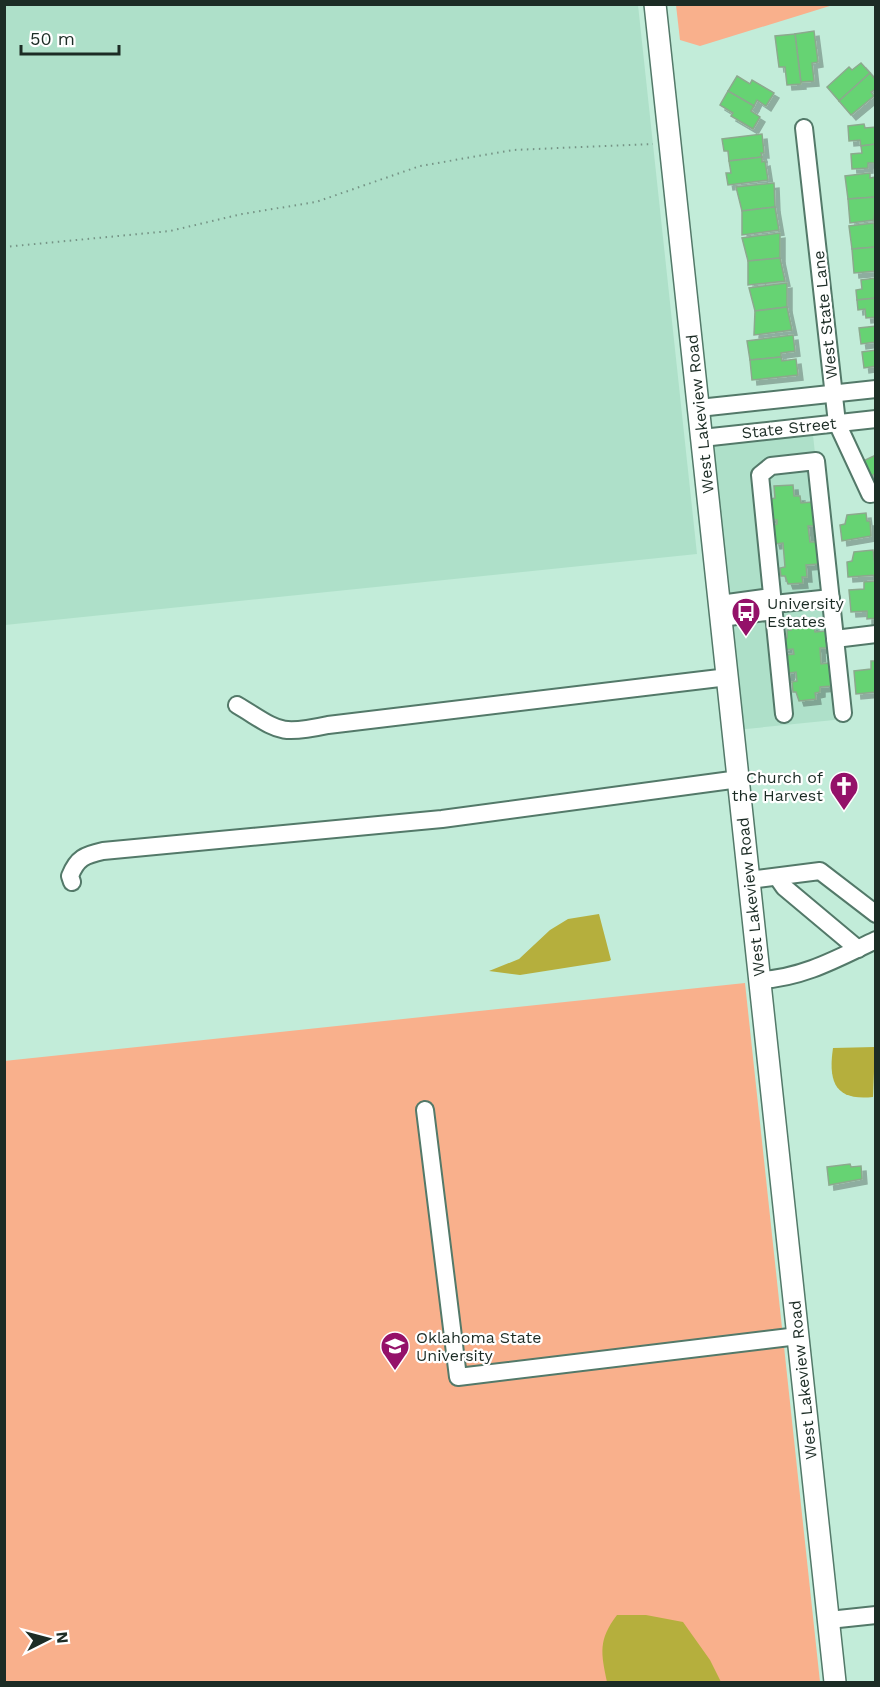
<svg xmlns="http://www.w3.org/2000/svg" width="880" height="1687" font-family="'Work Sans',sans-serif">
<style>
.built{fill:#aee0c9}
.green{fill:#f9b08c}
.water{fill:#b5af3d}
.building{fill:#66d373;stroke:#8ca98e;stroke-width:1.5;filter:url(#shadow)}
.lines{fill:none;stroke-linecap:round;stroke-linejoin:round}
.minor-casing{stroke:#537969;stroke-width:20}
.major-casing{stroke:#537969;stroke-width:24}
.path{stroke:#759385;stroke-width:2;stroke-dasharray:1.5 4.5;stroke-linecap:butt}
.minor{stroke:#fff;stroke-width:16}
.major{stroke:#fff;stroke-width:21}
.labels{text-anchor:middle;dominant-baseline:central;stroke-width:4.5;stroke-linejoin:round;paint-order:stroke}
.street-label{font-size:16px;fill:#1c2c25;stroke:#fff}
.poi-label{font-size:16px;fill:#1c2c25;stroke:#fff;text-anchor:start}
</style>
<defs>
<filter id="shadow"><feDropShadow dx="5" dy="5" stdDeviation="0" flood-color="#0004"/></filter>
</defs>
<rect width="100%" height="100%" fill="#c2ecd9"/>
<!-- built -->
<g class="built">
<polygon points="5,4 638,5 697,554 5,625"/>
<polygon points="812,426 844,719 736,730 704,437"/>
</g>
<!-- green -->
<g class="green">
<polygon points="676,5 676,4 833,5 700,46 680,40"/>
<polygon points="745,983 820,1682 5,1682 4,1061"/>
</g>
<!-- water -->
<g class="water">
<polygon points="599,914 611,960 609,961 520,975 489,971 519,959 550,930 568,919"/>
<path d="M875,1047L873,1097C835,1101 828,1082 833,1048Z"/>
<path d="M617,1615H646L683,1622L710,1660L721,1682H607C601,1653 598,1640 617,1615Z"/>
</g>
<!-- building -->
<g class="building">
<polygon points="814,31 818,62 812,63 814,81 801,82 795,34"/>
<polygon points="795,34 801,84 787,85 785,67 779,67 775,36"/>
<polygon points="861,63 870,73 839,101 827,87 849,67 852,70"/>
<polygon points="870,73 876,80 876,89 871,92 874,96 851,115 839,101"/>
<polygon points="737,76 750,84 752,80 774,93 766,106 757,100 754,106 728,91"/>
<polygon points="728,91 754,106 751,111 760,117 753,129 731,116 733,113 720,105"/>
<polygon points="864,124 865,128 876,127 876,144 861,146 860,140 849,141 848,126"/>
<polygon points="762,134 764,153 761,153 762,157 729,161 728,151 724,151 722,139"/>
<polygon points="876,144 876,163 868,163 868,168 852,169 851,154 862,153 861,146"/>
<polygon points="762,157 762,162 765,161 768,180 728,185 726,173 731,173 729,161"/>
<polygon points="870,173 870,178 876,177 876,197 848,199 845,176"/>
<polygon points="774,183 775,207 742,211 736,187"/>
<polygon points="876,197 874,220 850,223 848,199"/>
<polygon points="775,207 779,230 742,235 742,211"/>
<polygon points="874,223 876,247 852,249 849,226"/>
<polygon points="780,233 780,258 748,261 742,238"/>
<polygon points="876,247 876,271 854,273 852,249"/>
<polygon points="780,258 785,281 748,285 748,261"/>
<polygon points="876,278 876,298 857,300 856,290 862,289 861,280"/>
<polygon points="787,283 787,307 755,311 749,288"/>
<polygon points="876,298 876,317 866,318 865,309 858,310 857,300"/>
<polygon points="787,307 792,330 754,335 755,311"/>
<polygon points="876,326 876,346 875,342 861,344 859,328"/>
<polygon points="793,335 795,351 781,353 781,357 750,360 747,341"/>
<polygon points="876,350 876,366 864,368 862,352"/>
<polygon points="781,357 782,361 796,359 798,375 752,380 750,360"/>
<polygon points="876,455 876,474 870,476 863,461"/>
<polygon points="793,485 794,496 800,496 801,503 812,502 815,526 808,526 810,542 816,542 818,564 806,565 807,577 802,577 803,583 788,584 785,576 781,576 780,568 785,567 783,543 775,544 770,525 777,524 777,520 770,520 769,508 772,508 771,499 775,498 774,486"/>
<polygon points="866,513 867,521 870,521 871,536 842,541 840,525 845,524 847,515"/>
<polygon points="873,550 876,575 848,577 847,562 852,561 854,552"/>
<polygon points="876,581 876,618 867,619 867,611 851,612 849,590 864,589 864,582"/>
<polygon points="807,619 808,625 814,625 815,632 826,631 828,648 820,648 821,664 829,663 832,686 820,687 820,692 815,693 816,699 799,701 796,692 793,692 792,682 797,681 796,672 789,673 790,677 785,677 786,655 794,654 793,649 784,650 783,639 787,638 787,630 791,630 790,621"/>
<polygon points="871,661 876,661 876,692 856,694 854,671 871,669"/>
<polygon points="850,1164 851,1167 861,1166 862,1179 829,1185 827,1167"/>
</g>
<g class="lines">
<!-- minor casing -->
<g class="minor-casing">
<g id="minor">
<polyline points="804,128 837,423 870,494 876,493"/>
<polyline points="699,408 876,389"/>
<polyline points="702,438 876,419"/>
<polyline points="720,604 764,598 774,604 831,598"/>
<polyline points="722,618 766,612 774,604"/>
<polyline points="835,639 876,634"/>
<path d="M237,705C279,730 277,736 328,725L728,677"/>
<polyline points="784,714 760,475 771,466 816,461 843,713"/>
<polyline points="777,877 784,887 858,949"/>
<polyline points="749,880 820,871 876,914"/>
<path d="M72,882L70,876C77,858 85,855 103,851L442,819L739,779"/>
<path d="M760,980C803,978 838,958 876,940"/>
<polyline points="425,1110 458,1377 798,1336"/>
<polyline points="829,1620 876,1615"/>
</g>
</g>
<!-- major casing -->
<g class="major-casing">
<polyline id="major" points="655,4 835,1682"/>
</g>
<!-- path -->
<polyline class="path" points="4,247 170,231 242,214 316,202 420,166 513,150 653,144"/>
<!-- minor -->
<use href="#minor" class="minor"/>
<!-- major -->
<use href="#major" class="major"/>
</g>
<!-- icons -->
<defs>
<g id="bus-pin" transform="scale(1.5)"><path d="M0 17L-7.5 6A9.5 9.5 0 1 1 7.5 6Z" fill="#941169" stroke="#fff"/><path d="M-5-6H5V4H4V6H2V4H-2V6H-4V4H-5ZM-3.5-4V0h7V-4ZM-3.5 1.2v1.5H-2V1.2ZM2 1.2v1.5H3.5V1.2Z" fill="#fff"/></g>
<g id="church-pin" transform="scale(1.5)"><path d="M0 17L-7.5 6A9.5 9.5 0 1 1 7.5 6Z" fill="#941169" stroke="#fff"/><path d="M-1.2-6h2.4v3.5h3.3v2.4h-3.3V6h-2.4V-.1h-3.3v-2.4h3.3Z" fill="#fff"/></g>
<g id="university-pin" transform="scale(1.5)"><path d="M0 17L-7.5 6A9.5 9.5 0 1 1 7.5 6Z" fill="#941169" stroke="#fff"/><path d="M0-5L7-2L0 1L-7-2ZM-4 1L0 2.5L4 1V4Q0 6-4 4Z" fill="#fff"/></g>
</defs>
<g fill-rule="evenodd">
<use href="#bus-pin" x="746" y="612"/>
<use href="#church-pin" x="844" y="786"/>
<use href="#university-pin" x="395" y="1346"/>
</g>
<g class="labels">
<!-- street labels -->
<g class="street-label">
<text transform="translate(825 315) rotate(-96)">West State Lane</text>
<text transform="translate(700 414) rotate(-96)">West Lakeview Road</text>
<text transform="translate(789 428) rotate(-6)">State Street</text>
<text transform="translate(751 897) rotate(-96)">West Lakeview Road</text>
<text transform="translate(803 1380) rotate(-96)">West Lakeview Road</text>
</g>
<!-- poi labels -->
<g class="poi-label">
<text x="767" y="603">University<tspan x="767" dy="18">Estates</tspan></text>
<text x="823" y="777" text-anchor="end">Church of<tspan x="823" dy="18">the Harvest</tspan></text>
<text x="416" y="1337">Oklahoma State<tspan x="416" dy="18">University</tspan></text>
</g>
</g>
<!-- border -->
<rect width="880" height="1687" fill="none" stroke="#1c2c25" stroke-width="12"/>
<!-- north arrow -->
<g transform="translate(48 1639) rotate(84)" stroke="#ffffff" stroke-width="4.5" paint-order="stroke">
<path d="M0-4.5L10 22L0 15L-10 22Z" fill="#1c2c25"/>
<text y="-9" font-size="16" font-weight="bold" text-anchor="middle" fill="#1c2c25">N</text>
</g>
<!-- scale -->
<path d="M21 45v9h98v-9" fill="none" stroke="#1c2c25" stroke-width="3"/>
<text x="30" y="45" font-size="18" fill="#1c2c25" stroke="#ffffff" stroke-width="4.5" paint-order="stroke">50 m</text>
</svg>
